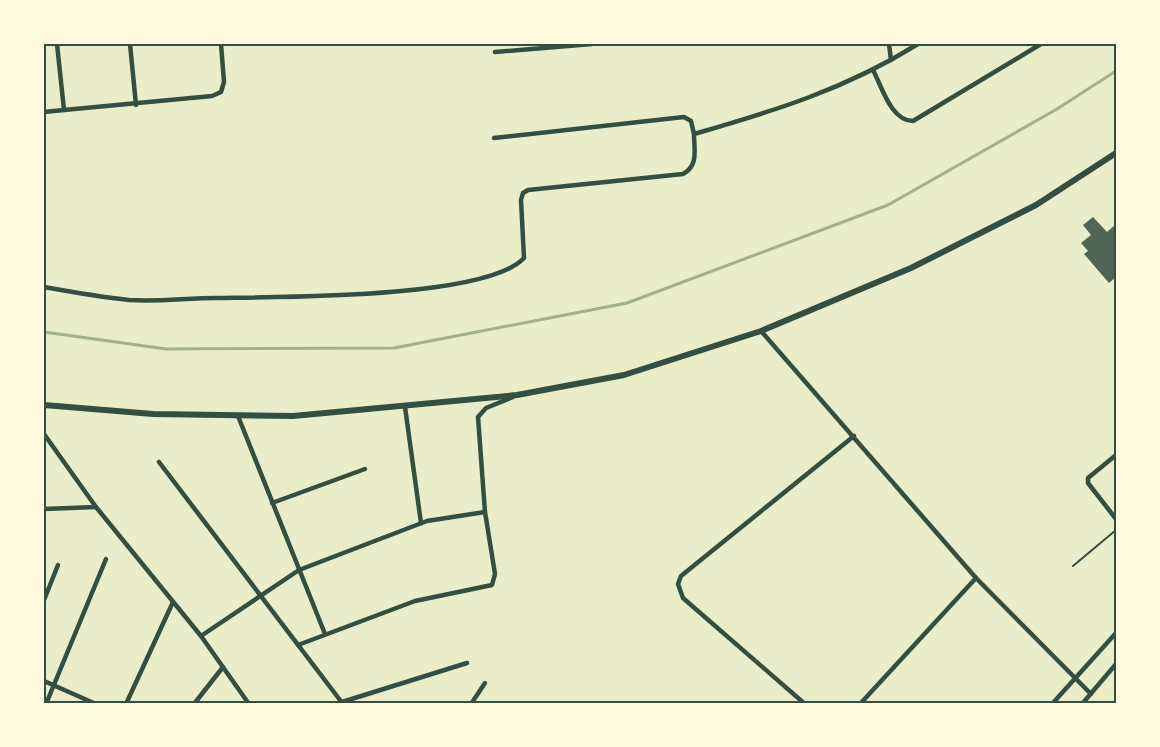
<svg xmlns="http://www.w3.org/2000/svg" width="1160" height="747" font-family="'PT Sans',sans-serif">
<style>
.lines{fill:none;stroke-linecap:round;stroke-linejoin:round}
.stream{stroke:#a3b18a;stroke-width:3}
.building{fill:#4f6655}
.service{stroke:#344e41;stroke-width:2}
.minor{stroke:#344e41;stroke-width:4.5}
.tertiary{stroke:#344e41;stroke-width:6}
.neatline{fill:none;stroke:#344e41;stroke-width:2}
</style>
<rect width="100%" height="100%" fill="#e9edc9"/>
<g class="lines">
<!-- stream -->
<polyline class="stream" points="44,332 166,349 394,348 627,303 888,205 1057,109 1116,71"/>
</g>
<!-- building -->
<polygon class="building" points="1093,217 1107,232 1116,224 1116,277 1109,283 1084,254 1088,251 1081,243 1091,235 1083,225"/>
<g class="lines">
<!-- service -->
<polyline class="service" points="1073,566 1116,530"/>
<!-- minor -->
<g class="minor">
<polyline points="130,44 136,105"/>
<polyline points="889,44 891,60"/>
<polyline points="495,52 592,44"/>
<path d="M873,70C882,87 891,121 913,121L1041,44"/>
<polyline points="64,110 212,96 221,92 224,82 221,44"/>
<polyline points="44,112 64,110 57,44"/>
<polyline points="494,138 684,117 691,121 694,134"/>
<path d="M44,287C72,292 101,297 129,300C158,302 187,298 216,298C276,297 486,299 524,258L521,200L523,193L528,190L683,174C699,165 694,150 694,134C774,111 846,89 918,44"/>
<polyline points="761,331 976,578 1091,694"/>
<polyline points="405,407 421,523"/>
<polyline points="238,416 325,634"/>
<polyline points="44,434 96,507 201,636 249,704"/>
<polyline points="1116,455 1088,478 1088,483 1116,519"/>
<polyline points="159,462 343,704"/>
<polyline points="272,503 365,469"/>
<polyline points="44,509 96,507"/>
<polyline points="44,600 58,565"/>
<polyline points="201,636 299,570 427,521 485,512"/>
<polyline points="298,645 415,601 492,585 495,574 485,512 478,417 486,408 513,397"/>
<polyline points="44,681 96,704"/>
<polyline points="342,702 467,663"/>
<polyline points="46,704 106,559"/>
<polyline points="126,704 173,602"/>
<polyline points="194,704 223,667"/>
<polyline points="471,704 485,683"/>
<polyline points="805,704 683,598 678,584 681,576 854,436"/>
<polyline points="860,704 976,578"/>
<polyline points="1052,704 1116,633"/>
<polyline points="1082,704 1116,664"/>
</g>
<!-- tertiary -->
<polyline class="tertiary" points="44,405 153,414 293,416 517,395 624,375 761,331 911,268 1036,205 1116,153"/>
</g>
<!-- border -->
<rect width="1160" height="747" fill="none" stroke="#fefae0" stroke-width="90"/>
<rect x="45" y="45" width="1070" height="657" class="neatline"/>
</svg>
